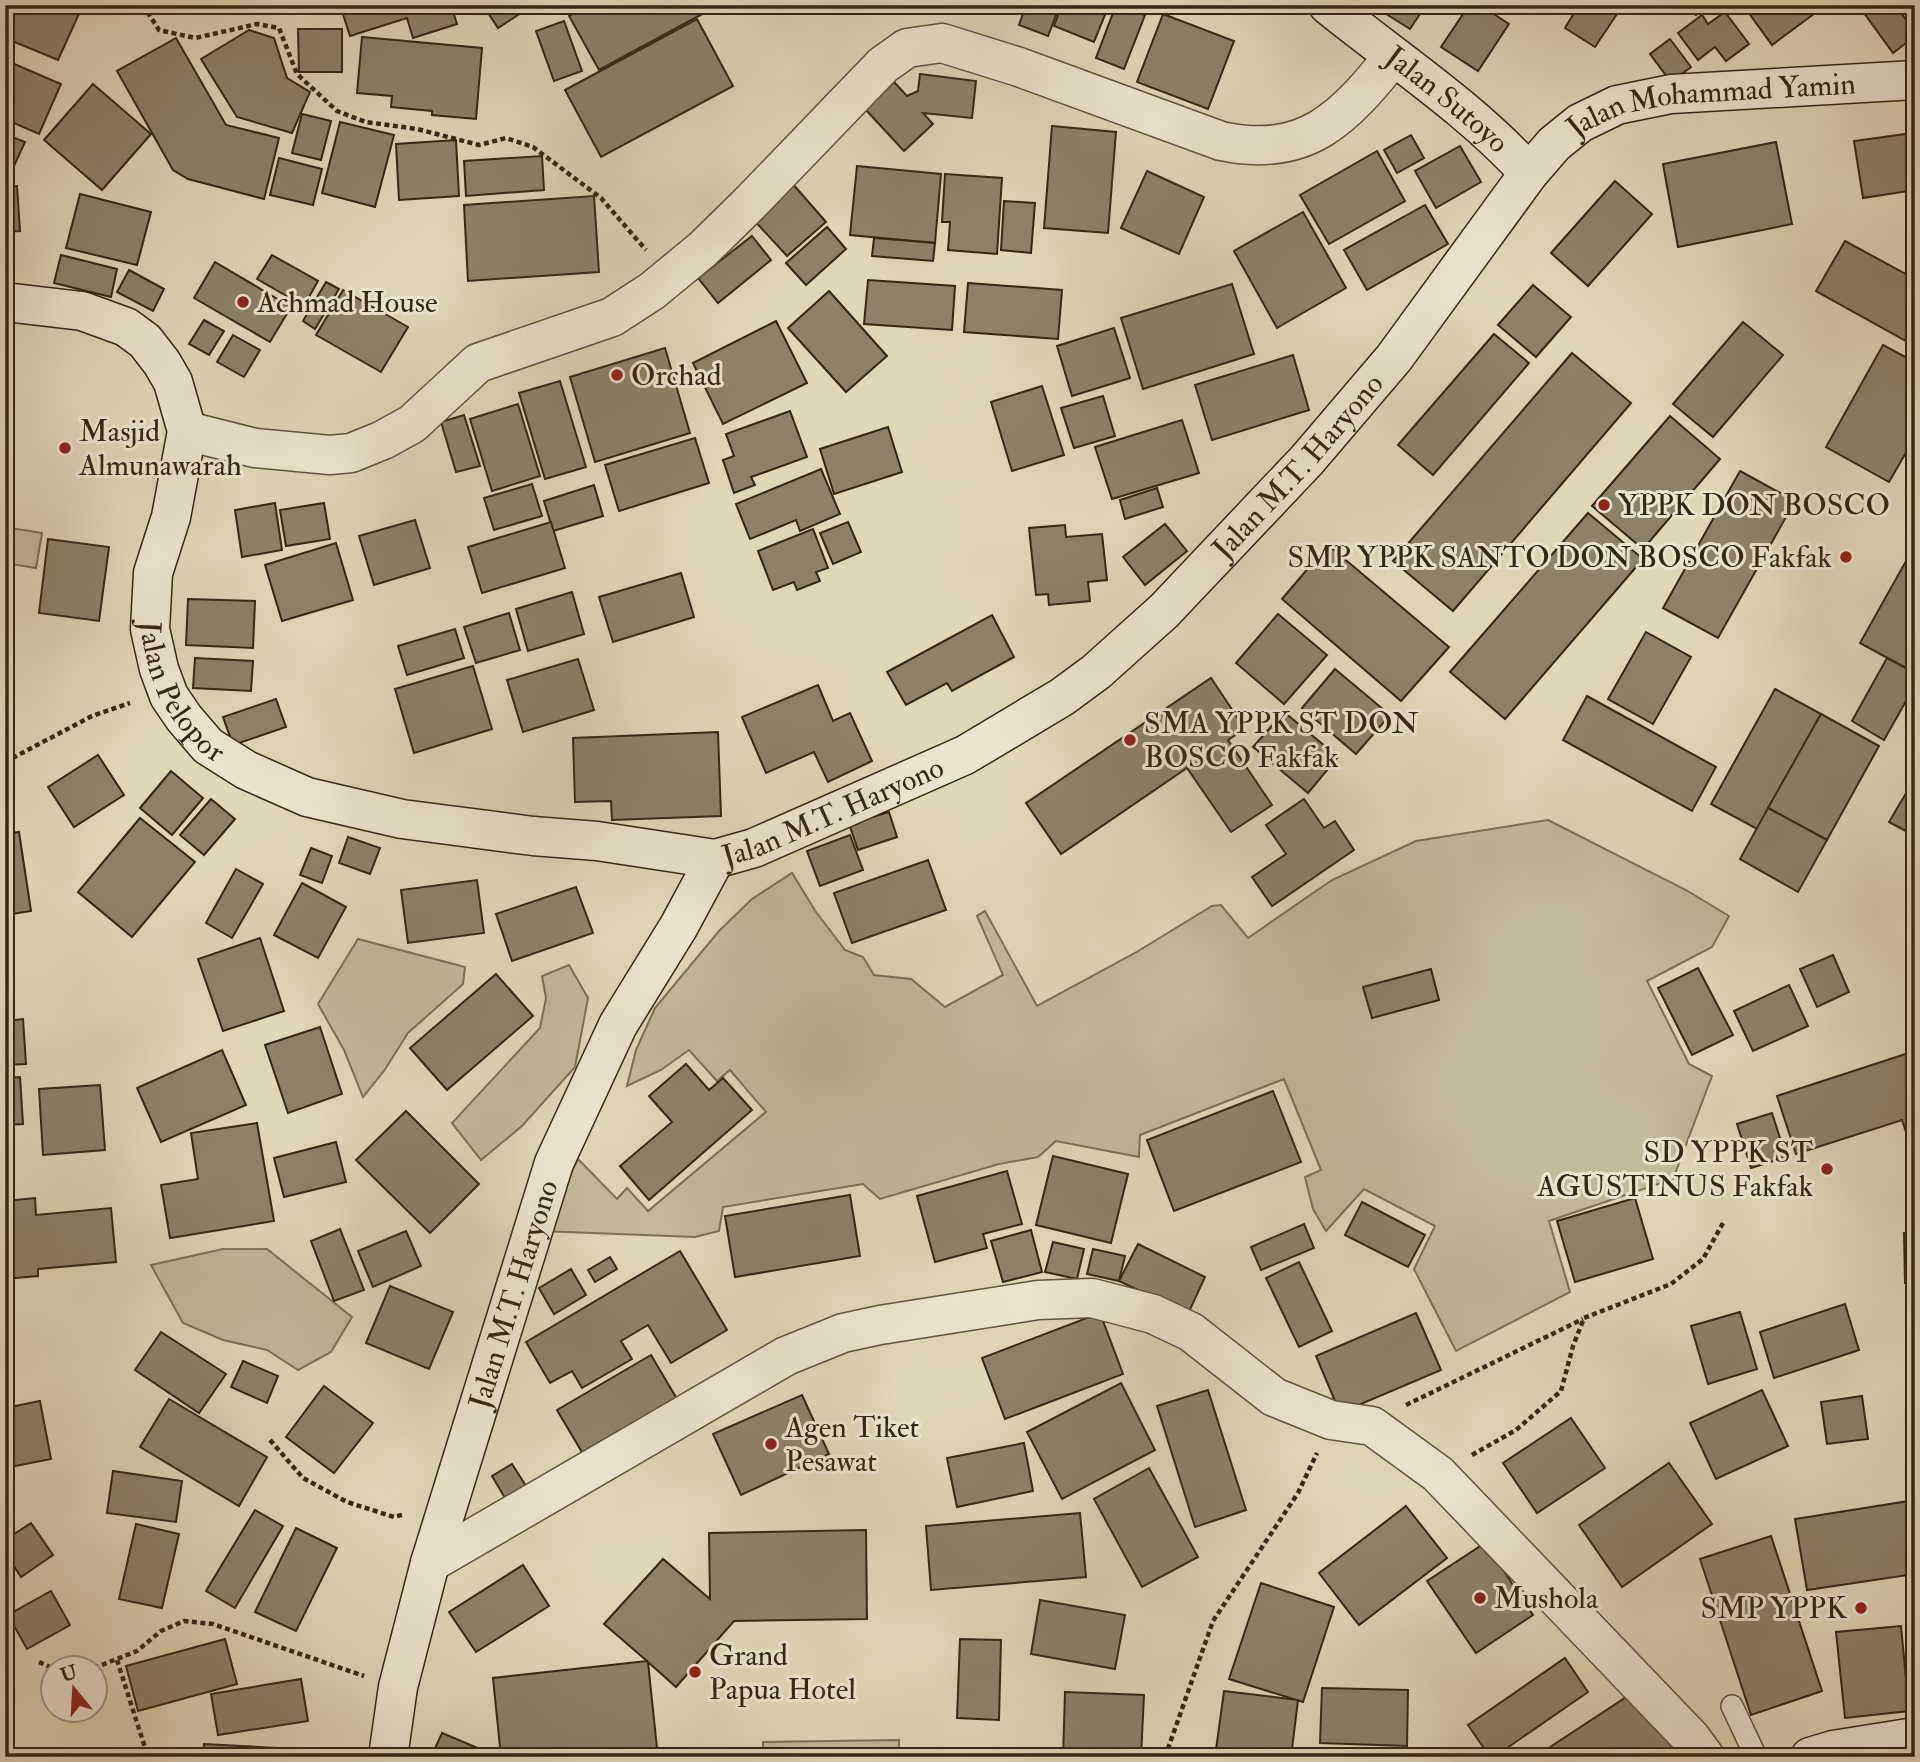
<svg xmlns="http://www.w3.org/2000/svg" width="1920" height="1762" font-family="'IM FELL Double Pica',serif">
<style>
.green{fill:#c3b99b;stroke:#7c7058;stroke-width:2}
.building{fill:#8d8269;stroke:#342614;stroke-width:2}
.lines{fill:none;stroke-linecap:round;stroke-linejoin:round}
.service-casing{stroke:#5f523d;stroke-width:24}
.minor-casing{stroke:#5f523d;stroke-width:41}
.secondary-casing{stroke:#342614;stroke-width:41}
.path{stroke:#342614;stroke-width:4.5;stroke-dasharray:5 3.5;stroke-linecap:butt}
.service{stroke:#ebe5d0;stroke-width:21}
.minor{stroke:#ebe5d0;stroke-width:38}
.secondary{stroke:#ebe5d0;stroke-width:38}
.poi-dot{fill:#8f2418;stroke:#ebe5d0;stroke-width:2.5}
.labels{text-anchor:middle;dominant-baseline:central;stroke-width:6;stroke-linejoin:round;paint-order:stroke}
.street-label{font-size:30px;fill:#342614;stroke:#ebe5d0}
.poi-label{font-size:30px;fill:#342614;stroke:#ebe5d0;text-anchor:start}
</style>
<rect width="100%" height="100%" fill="#e0d7b7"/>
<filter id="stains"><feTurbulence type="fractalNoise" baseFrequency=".00286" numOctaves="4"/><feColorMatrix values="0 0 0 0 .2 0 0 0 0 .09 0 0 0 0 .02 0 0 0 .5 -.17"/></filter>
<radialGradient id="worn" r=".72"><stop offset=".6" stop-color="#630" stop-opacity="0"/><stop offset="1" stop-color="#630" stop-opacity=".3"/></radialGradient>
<!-- green -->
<g class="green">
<polygon points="5,527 42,533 36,568 5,563"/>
<polygon points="1548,820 1686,890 1729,916 1712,947 1647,981 1689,1064 1712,1076 1673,1179 1549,1221 1570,1292 1456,1351 1414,1269 1435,1226 1364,1189 1326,1231 1313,1209 1305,1177 1321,1170 1284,1079 1140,1135 1139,1157 1056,1141 1038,1157 999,1164 880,1199 863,1184 723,1207 719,1231 695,1237 541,1231 578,1159 617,1199 627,1188 648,1211 766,1112 730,1070 717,1081 689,1050 661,1070 627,1086 636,1050 655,1008 719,931 752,899 792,873 816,912 845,950 863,957 874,975 911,979 945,1007 1003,975 977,916 985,911 1037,1006 1135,953 1212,906 1221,905 1248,938 1332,880 1416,841"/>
<polygon points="358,939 465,967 463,984 408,1033 384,1071 363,1097 344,1050 318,1004"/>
<polygon points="569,965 588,998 575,1067 522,1126 481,1160 452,1123 540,1028 546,998 542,976"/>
<polygon points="223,1249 267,1249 352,1317 331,1352 298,1370 267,1350 223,1340 183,1323 151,1265"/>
<polygon points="899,1740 899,1757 763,1757 763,1742"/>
</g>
<!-- building -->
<g class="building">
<polygon points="5,5 83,5 58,60 5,38"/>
<polygon points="340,5 451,5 457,24 413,38 407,18 350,36"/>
<polygon points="483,5 533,5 498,28"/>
<polygon points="589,5 719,5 599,70 569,16"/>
<polygon points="1026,5 1060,5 1048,36 1019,25"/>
<polygon points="1062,5 1109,5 1094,42 1054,26"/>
<polygon points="1116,5 1145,15 1124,69 1096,58"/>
<polygon points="1372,5 1426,5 1410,29"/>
<polygon points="1469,5 1480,5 1509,24 1478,71 1441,47"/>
<polygon points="1579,5 1623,5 1595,47 1565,28"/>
<polygon points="1682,5 1702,5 1696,15"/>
<polygon points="1743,5 1826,5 1772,45"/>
<polygon points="1860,5 1895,5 1915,32 1915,36 1893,53 1859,6"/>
<polygon points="1900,5 1915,5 1915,12 1908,17"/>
<polygon points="1725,12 1749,44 1726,61 1715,47 1698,60 1678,33 1702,15 1708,24"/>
<polygon points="1163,14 1234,41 1208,109 1137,82"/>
<polygon points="697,19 733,86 601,157 565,90"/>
<polygon points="564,21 582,71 554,81 536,31"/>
<polygon points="298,29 342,29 342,72 299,72"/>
<polygon points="249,30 274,38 287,78 310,92 292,133 237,117 201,59"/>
<polygon points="362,37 482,48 476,119 432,115 432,111 391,107 392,96 357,93"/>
<polygon points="176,38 226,125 279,138 264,199 188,179 173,170 117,71"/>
<polygon points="1670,39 1691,67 1671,82 1650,54"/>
<polygon points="5,60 61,84 39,134 5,119"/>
<polygon points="920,74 976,81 972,118 923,113 933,124 904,151 865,109 894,82 907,96 918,91"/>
<polygon points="93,84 151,134 102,190 44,140"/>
<polygon points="302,114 331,121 321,160 292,153"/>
<polygon points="340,122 394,135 375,207 322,193"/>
<polygon points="1052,126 1116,132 1108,233 1044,228"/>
<polygon points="1913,133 1915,190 1863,198 1854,141"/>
<polygon points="5,134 25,142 14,166 5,162"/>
<polygon points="1411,135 1424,158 1397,173 1384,150"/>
<polygon points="456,140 459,196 399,200 396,144"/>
<polygon points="1776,142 1792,224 1678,247 1663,164"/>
<polygon points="1460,146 1481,182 1436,208 1415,171"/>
<polygon points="1377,151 1405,201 1329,244 1300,195"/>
<polygon points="542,156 544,190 466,196 464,161"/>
<polygon points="279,158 322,169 313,205 270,195"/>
<polygon points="857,166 941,174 935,243 850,235"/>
<polygon points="1147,171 1204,197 1179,254 1121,228"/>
<polygon points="945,174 1002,178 997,254 948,250 950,222 942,222"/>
<polygon points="1615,181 1652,214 1588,286 1551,253"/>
<polygon points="792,183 826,222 787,256 752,218"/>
<polygon points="17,186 20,231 5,232 5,187"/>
<polygon points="80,194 151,212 137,265 66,248"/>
<polygon points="594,196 599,272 468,281 464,205"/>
<polygon points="1004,201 1035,203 1031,253 1001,250"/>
<polygon points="1425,205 1448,244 1367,290 1344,250"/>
<polygon points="1303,212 1346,288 1277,328 1234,251"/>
<polygon points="827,227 846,249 806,285 786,263"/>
<polygon points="752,236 771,260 718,303 698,278"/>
<polygon points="874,238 935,243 933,261 872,256"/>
<polygon points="1845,241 1915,279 1915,346 1816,291"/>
<polygon points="61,255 117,269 111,297 54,283"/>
<polygon points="272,255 318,281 304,306 257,279"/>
<polygon points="215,262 291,307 270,342 194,298"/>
<polygon points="129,270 164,289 153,311 117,292"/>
<polygon points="868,280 955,286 952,330 864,324"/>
<polygon points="326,282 339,289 315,329 303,321"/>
<polygon points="968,283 1062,290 1058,339 964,332"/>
<polygon points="1232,284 1254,354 1143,389 1121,318"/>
<polygon points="1533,285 1571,317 1536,357 1498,325"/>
<polygon points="343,290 408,327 381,372 316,335"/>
<polygon points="829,291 887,356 846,392 788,328"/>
<polygon points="204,320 224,331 209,355 189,344"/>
<polygon points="776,321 807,383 723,424 693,363"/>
<polygon points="1743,322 1783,355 1713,437 1673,404"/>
<polygon points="1114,328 1130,378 1072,396 1057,346"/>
<polygon points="1494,334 1529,363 1433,475 1398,445"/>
<polygon points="233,335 260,350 244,377 217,362"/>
<polygon points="1883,345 1915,362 1915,437 1889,482 1826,447"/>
<polygon points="665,348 690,433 595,462 570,377"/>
<polygon points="1572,353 1631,403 1453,611 1393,561"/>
<polygon points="1293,355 1309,410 1212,440 1195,385"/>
<polygon points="560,381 586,467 545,479 519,393"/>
<polygon points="1042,386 1064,455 1012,471 991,402"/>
<polygon points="1103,396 1115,436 1074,448 1061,408"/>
<polygon points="518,404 540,476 492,491 470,419"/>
<polygon points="790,411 807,457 751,477 755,485 734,493 723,460 734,456 726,434"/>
<polygon points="464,415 480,466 456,472 441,422"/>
<polygon points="1670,416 1720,459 1643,549 1592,506"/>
<polygon points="1182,420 1199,473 1112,499 1095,447"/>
<polygon points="888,427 902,472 834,494 820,449"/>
<polygon points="695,438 709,483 619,511 605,465"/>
<polygon points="821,469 840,514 800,531 796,520 750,539 736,504"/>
<polygon points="1740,471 1795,501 1718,638 1663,608"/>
<polygon points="532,484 542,516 494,530 484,498"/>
<polygon points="594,485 603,516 553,531 544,501"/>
<polygon points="1157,488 1163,507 1125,519 1120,500"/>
<polygon points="275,503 282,550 242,557 235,510"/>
<polygon points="324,503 330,539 286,546 280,510"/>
<polygon points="1588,513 1643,559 1505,719 1450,672"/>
<polygon points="415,520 430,568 374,585 359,536"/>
<polygon points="551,522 565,568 482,593 468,547"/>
<polygon points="848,522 861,552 833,564 820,533"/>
<polygon points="1165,524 1187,551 1145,585 1123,557"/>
<polygon points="1065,525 1066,537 1102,534 1107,580 1088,582 1090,601 1049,605 1048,594 1036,595 1029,528"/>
<polygon points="813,529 828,568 816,572 820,581 797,590 794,582 773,590 758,551"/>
<polygon points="48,539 109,547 99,621 39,613"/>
<polygon points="336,543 353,600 282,621 265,565"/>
<polygon points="1328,545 1449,647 1401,701 1282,599"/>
<polygon points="1915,545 1915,673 1860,643"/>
<polygon points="681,573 694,617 613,642 599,597"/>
<polygon points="572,592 584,634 528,651 516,609"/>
<polygon points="188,599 255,601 253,648 186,645"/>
<polygon points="509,613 520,650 476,663 464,627"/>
<polygon points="1278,614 1327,655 1284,704 1236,663"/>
<polygon points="992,615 1014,657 952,691 947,683 906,705 887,672"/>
<polygon points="455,629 464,658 407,675 398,646"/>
<polygon points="1646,632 1691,657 1653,724 1608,699"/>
<polygon points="195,658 253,661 251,691 193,688"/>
<polygon points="1887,658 1915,673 1915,685 1884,740 1852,721"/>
<polygon points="578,659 594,710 523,732 507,680"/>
<polygon points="473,666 492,729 414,753 395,689"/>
<polygon points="1335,669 1390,715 1356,754 1302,708"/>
<polygon points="1211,678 1245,729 1228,740 1272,805 1231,832 1187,768 1061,854 1026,803"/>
<polygon points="818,685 833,721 850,713 872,761 828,782 814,752 766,773 742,717"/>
<polygon points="1775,689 1821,714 1757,829 1711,804"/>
<polygon points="1587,696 1716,767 1692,811 1563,740"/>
<polygon points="276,699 286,727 233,745 223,717"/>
<polygon points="1284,712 1338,757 1308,793 1253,747"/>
<polygon points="1821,714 1879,746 1827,840 1768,808"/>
<polygon points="718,732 721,816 612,820 611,801 575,802 573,738"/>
<polygon points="98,755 124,795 74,827 48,787"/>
<polygon points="171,771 203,798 172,835 140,808"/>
<polygon points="1915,778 1915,836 1889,822"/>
<polygon points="211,799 235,819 204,855 180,835"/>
<polygon points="1304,799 1324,828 1335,821 1354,850 1272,906 1252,877 1286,854 1266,825"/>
<polygon points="1768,808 1827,840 1798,892 1740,859"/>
<polygon points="889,812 897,837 858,850 849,824"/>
<polygon points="140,818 195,862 132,937 78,892"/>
<polygon points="19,832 31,911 5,915 5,834"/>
<polygon points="850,835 863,870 820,886 807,851"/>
<polygon points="348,837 380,848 370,874 339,863"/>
<polygon points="311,848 332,856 322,883 300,875"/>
<polygon points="928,860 946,910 852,943 834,893"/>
<polygon points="236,869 263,884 232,938 206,923"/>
<polygon points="477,880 484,933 408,943 401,890"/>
<polygon points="302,883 346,907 318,958 274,935"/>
<polygon points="576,887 593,933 512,961 496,914"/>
<polygon points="260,938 284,1011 223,1031 198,959"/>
<polygon points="1833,955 1849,992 1817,1007 1800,969"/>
<polygon points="1698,968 1733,1035 1692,1055 1658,988"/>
<polygon points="1431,969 1439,1000 1372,1018 1363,987"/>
<polygon points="496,974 533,1016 447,1090 410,1048"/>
<polygon points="1789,985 1808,1026 1753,1051 1734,1011"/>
<polygon points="23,1019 26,1064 5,1065 5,1021"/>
<polygon points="320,1027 342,1094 288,1113 265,1045"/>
<polygon points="222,1050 246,1105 161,1142 137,1088"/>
<polygon points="1915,1051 1915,1160 1902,1120 1796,1154 1777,1096"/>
<polygon points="686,1064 709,1090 723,1078 752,1110 649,1200 620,1166 672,1122 649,1096"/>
<polygon points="20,1077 23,1124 5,1125 5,1078"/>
<polygon points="100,1085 105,1150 43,1155 39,1089"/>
<polygon points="1273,1091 1301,1162 1174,1211 1147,1140"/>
<polygon points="406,1111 479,1184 430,1233 356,1160"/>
<polygon points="1772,1113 1786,1157 1751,1168 1737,1124"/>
<polygon points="257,1123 274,1221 170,1238 161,1185 198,1179 191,1133"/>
<polygon points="336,1142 346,1182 284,1197 274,1158"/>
<polygon points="1053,1156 1128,1174 1111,1243 1036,1225"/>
<polygon points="1007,1171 1022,1224 983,1234 987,1248 935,1262 917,1196"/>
<polygon points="850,1195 860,1256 735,1277 725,1216"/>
<polygon points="35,1198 36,1215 111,1208 116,1262 38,1269 38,1276 5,1279 5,1201"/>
<polygon points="1635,1198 1653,1259 1575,1282 1557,1221"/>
<polygon points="1362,1202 1425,1235 1408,1267 1345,1235"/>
<polygon points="1304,1224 1314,1248 1261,1270 1251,1247"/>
<polygon points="340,1229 364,1290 334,1301 311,1241"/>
<polygon points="1031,1230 1042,1272 1003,1282 991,1241"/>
<polygon points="406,1231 421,1266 373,1287 358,1251"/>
<polygon points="1904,1233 1915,1233 1915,1282 1905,1283"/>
<polygon points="1053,1242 1084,1249 1077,1279 1045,1272"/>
<polygon points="1138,1244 1205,1277 1188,1314 1119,1281"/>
<polygon points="1093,1249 1125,1256 1119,1281 1087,1274"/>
<polygon points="680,1251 727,1330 671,1363 648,1325 621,1341 632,1359 582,1388 572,1371 550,1383 526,1342"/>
<polygon points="610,1257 617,1269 595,1282 588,1270"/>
<polygon points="1299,1262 1332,1331 1299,1347 1266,1278"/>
<polygon points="571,1269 586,1295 554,1314 539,1288"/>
<polygon points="390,1286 453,1312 429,1369 366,1343"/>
<polygon points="1845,1304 1859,1350 1774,1378 1760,1332"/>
<polygon points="1740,1312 1757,1369 1708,1384 1691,1326"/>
<polygon points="1100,1313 1123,1374 1005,1419 982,1358"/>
<polygon points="1416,1313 1441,1370 1340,1413 1316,1356"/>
<polygon points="161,1332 226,1374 199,1413 135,1370"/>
<polygon points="651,1355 677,1399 583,1454 557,1410"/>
<polygon points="243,1361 278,1376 267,1403 231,1387"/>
<polygon points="1121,1383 1155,1450 1062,1499 1027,1432"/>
<polygon points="324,1386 373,1423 334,1473 286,1437"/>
<polygon points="1208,1390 1246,1510 1195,1527 1157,1406"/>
<polygon points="1762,1390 1788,1446 1716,1479 1690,1423"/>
<polygon points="802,1395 829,1454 741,1495 713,1434"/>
<polygon points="1862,1396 1868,1439 1827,1444 1821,1402"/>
<polygon points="169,1399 267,1457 239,1506 140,1447"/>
<polygon points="40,1401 51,1459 5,1468 5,1408"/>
<polygon points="1571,1418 1605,1468 1537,1513 1503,1463"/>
<polygon points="1024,1443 1033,1491 957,1507 947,1458"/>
<polygon points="1669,1463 1712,1524 1622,1587 1579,1525"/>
<polygon points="512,1464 526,1486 505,1498 492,1476"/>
<polygon points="1149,1468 1198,1557 1142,1587 1094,1499"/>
<polygon points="113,1471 182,1481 176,1522 107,1513"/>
<polygon points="1915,1500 1915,1574 1807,1590 1795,1519"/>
<polygon points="1406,1506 1447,1558 1359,1625 1319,1573"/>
<polygon points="255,1510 283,1526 235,1608 206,1591"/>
<polygon points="1080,1513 1086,1577 931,1590 926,1526"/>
<polygon points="31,1523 53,1555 21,1577 5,1552 5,1540"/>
<polygon points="136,1524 179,1534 162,1608 119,1599"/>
<polygon points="296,1528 337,1548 296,1631 255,1612"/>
<polygon points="866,1530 867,1619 734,1621 676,1687 648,1662 657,1748 579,1757 501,1757 493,1678 647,1661 604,1624 663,1559 710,1599 709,1533"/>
<polygon points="1771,1536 1822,1691 1751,1715 1700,1559"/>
<polygon points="1485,1543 1533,1615 1476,1653 1427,1581"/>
<polygon points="523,1565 549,1606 476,1652 449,1612"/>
<polygon points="1261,1583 1334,1607 1303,1702 1229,1679"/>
<polygon points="51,1591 70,1625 27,1649 8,1615"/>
<polygon points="1040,1600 1125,1615 1115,1669 1031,1654"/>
<polygon points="1901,1626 1909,1711 1845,1718 1836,1632"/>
<polygon points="225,1639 237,1684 138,1711 126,1666"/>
<polygon points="960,1639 1001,1640 999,1720 957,1718"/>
<polygon points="1565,1658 1588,1692 1494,1757 1490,1757 1468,1725"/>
<polygon points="301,1679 308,1721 218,1735 211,1694"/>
<polygon points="1322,1688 1408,1690 1407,1746 1320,1743"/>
<polygon points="1637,1690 1681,1757 1535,1757"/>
<polygon points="1224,1691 1298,1700 1291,1757 1215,1757"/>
<polygon points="1065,1692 1144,1695 1141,1757 1063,1757"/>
<polygon points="442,1733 492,1754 491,1757 431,1757"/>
<polygon points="204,1744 316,1750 316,1757 203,1757"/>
</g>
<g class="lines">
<!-- service casing -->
<g class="service-casing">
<polyline id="service" points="1732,1706 1756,1757"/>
</g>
<!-- minor casing -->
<g class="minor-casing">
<g id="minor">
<path d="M187,431L255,448L330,455L351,453L383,440L412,424L478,363L612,317L652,291L703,249L749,204L883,65L907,48L942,43L1019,67L1221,141C1306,159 1343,119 1393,57"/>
<polyline points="430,1563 786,1356 843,1333 880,1325 1038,1300 1092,1298 1153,1314 1191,1332 1274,1397 1331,1420 1372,1426 1438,1474 1691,1738 1705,1757"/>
</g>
</g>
<!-- secondary casing -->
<g class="secondary-casing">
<g id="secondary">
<path id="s1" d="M1328,5C1396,60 1470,108 1529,173"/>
<path id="s2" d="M5,302L82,311L126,327L145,341L162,363L173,382L187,431L171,517L153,573L150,629L159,669L169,696L184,718L208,746L246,770L307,797L402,819L533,836L597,841L715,859L754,848L965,755L1062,697L1096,672L1164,611L1307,460L1394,358L1529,173L1554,144L1580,123L1617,105L1671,94L1915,80"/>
<path id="s3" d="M388,1757L398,1687L430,1563L554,1163L618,1025L679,926L715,859"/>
<polyline points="1810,1757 1833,1750 1915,1737"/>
</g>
</g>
<!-- path -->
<g class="path">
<polyline points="143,5 159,30 195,38 257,24 279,28 297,74 337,111 366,122 417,129 479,145 506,138 533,147 601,198 646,250"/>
<polyline points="5,762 92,716 130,703"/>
<polyline points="1406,1405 1583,1319"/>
<polyline points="270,1440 303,1478 347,1502 394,1517 405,1514"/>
<polyline points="1472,1455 1516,1430 1561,1391 1573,1346 1584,1318 1671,1284 1703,1259 1723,1223"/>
<polyline points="117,1660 148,1757"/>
<polyline points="39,1662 52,1668"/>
<polyline points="94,1668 137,1651 161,1631 184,1621 213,1624 364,1676"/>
<polyline points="1165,1757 1213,1621 1298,1493 1317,1453"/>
</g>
<!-- service -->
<use href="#service" class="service"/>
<!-- minor -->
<use href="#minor" class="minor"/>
<!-- secondary -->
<use href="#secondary" class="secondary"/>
</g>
<!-- markers -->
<g class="poi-dot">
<circle cx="243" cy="302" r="7"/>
<circle cx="617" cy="375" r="7"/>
<circle cx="65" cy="448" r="7"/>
<circle cx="1604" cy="505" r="7"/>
<circle cx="1846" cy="557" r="7"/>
<circle cx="1130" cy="740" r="7"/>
<circle cx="1827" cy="1169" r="7"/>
<circle cx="771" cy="1444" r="7"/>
<circle cx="1480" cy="1598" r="7"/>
<circle cx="1861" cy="1608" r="7"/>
<circle cx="695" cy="1672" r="7"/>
</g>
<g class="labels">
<!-- street labels -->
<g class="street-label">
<text stroke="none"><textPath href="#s1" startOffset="152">Jalan Sutoyo</textPath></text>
<text stroke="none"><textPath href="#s2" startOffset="2404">Jalan Mohammad Yamin</textPath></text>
<text stroke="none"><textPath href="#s2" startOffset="1824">Jalan M.T. Haryono</textPath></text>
<text stroke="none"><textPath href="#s2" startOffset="522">Jalan Pelopor</textPath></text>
<text stroke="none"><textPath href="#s2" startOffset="1236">Jalan M.T. Haryono</textPath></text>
<text stroke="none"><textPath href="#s3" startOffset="480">Jalan M.T. Haryono</textPath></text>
</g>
<!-- poi labels -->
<g class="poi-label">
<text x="257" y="302">Achmad House</text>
<text x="631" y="375">Orchad</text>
<text x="79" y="431">Masjid<tspan x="79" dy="34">Almunawarah</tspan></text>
<text x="1618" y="505">YPPK DON BOSCO</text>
<text x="1832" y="557" text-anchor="end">SMP YPPK SANTO DON BOSCO Fakfak</text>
<text x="1144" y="723">SMA YPPK ST DON<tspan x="1144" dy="34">BOSCO Fakfak</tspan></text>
<text x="1813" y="1152" text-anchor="end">SD YPPK ST<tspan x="1813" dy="34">AGUSTINUS Fakfak</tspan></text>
<text x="785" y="1427">Agen Tiket<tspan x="785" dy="34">Pesawat</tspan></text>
<text x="1494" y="1598">Mushola</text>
<text x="1847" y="1608" text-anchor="end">SMP YPPK</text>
<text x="709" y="1655">Grand<tspan x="709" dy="34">Papua Hotel</tspan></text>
</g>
</g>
<!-- margin -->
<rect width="1920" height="1762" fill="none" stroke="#e0d7b7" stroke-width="28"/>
<rect x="7" y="7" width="1906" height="1748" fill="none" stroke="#342614" stroke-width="3.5"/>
<rect x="14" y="14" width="1892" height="1734" fill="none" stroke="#342614" stroke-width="2"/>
<!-- north arrow -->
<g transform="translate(74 1689) rotate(342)"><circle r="33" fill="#ebe5d0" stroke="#a29985" stroke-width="2"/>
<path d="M0-5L12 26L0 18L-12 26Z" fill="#8f2418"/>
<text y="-10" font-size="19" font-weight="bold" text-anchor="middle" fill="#342614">U</text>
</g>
<rect width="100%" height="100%" filter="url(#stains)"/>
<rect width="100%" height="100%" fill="url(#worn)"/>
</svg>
